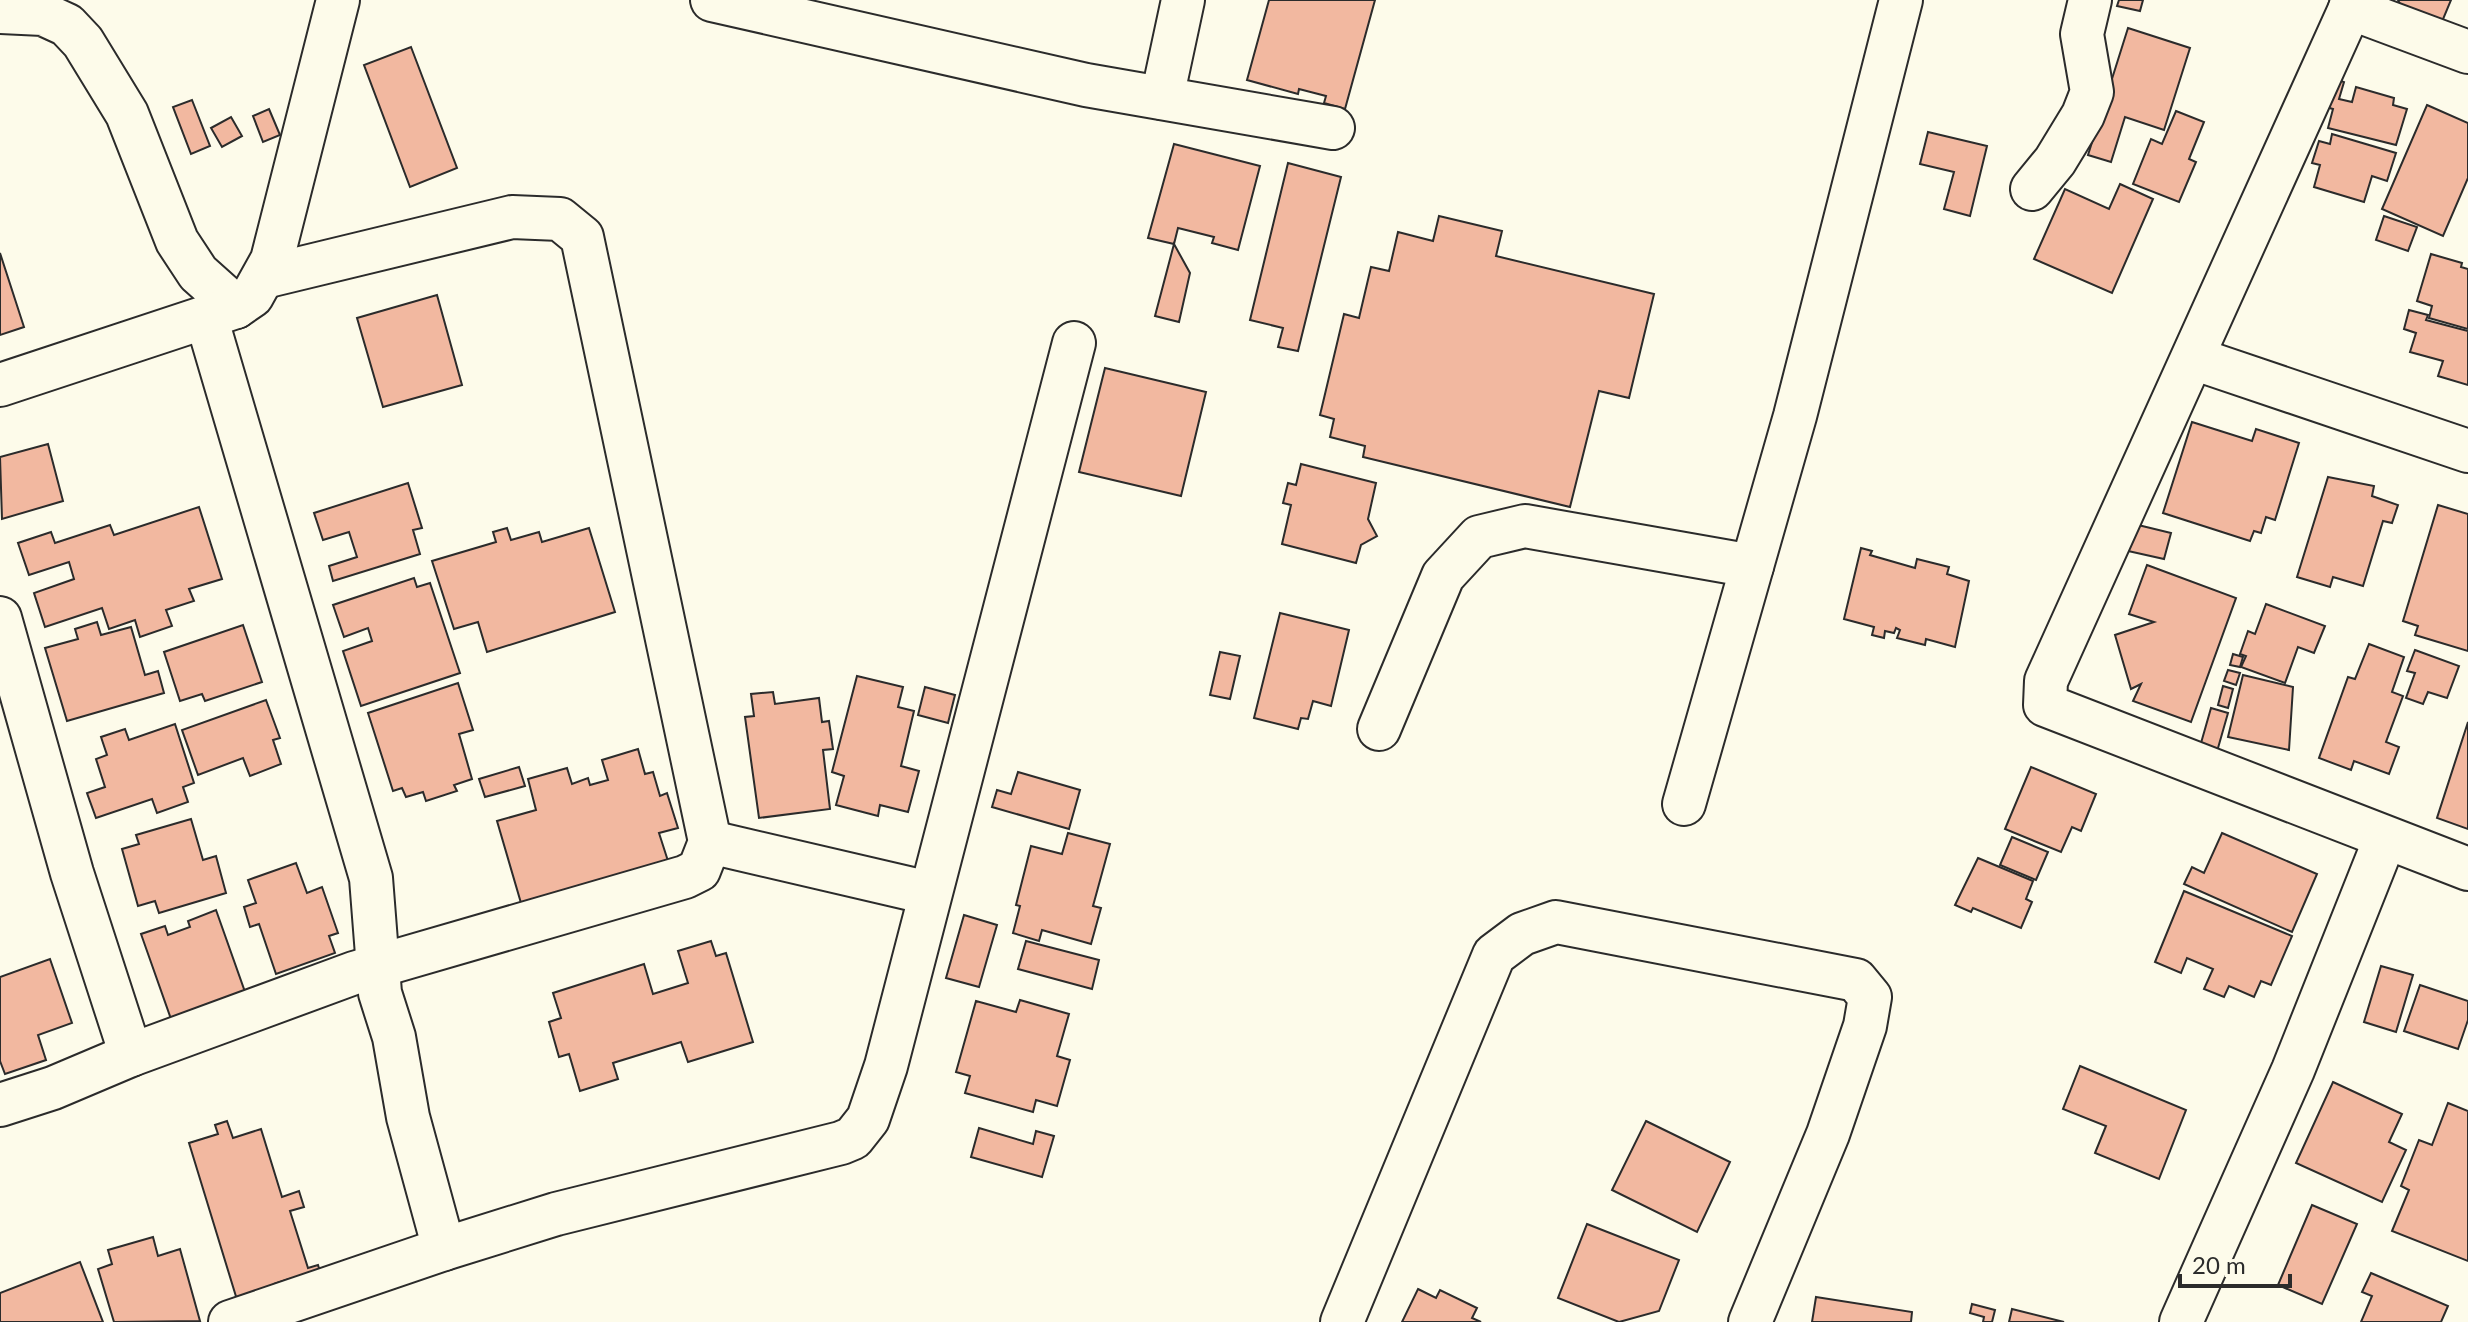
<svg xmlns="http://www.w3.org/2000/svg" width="2468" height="1322" font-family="Lato,sans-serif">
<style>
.building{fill:#f2b8a0;stroke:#2b2b2b;stroke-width:2}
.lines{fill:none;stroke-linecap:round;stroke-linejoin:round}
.minor-casing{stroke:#2b2b2b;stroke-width:46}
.minor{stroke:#fdfbea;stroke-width:42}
</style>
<rect width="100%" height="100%" fill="#fdfbea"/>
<!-- building -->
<g class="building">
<polygon points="1269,0 1375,0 1345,109 1324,103 1326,96 1299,89 1298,94 1247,80"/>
<polygon points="2119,0 2143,0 2140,11 2117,6"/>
<polygon points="2398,0 2451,0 2436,36 2411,27"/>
<polygon points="2128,28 2190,48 2164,130 2125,117 2111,162 2088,155"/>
<polygon points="411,47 457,168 410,187 364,65"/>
<polygon points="2330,77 2344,82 2339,99 2352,102 2356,87 2394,98 2393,105 2407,109 2396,145 2328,128 2333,109 2322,106"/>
<polygon points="192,100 210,146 191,154 173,107"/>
<polygon points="2427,105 2468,123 2468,178 2443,236 2382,209"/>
<polygon points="269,109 280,135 263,142 253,116"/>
<polygon points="2176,111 2204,122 2189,159 2196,162 2179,202 2133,184 2151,139 2162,144"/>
<polygon points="231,117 242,136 222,147 211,128"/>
<polygon points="1928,132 1987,146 1970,216 1944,209 1954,172 1920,164"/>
<polygon points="2332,134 2396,153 2387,181 2372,176 2364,202 2314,187 2320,165 2312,163 2319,141 2330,144"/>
<polygon points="1174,144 1260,166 1238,250 1212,243 1214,237 1178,228 1174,244 1148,238"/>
<polygon points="1288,163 1341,177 1298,351 1278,347 1283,328 1250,320"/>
<polygon points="2120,184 2153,199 2112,293 2034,259 2065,189 2109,209"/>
<polygon points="1439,216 1502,231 1496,256 1654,294 1629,398 1599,391 1570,507 1363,457 1365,446 1330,437 1334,419 1320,415 1344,314 1359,318 1371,267 1389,271 1398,232 1433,241"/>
<polygon points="2384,216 2417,227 2408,251 2376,240"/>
<polygon points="1174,244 1190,273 1179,322 1155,316"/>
<polygon points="0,253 24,327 0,335"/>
<polygon points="2431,254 2462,263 2461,267 2468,269 2468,329 2429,318 2432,306 2417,301"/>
<polygon points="437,295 462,385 383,407 357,318"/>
<polygon points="2409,310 2428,315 2426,320 2468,331 2468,385 2438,376 2443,361 2410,352 2416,333 2404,329"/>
<polygon points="1105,368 1206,392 1181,496 1079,472"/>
<polygon points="2192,422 2252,441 2256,429 2299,443 2275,520 2266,517 2261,533 2254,531 2250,541 2163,513"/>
<polygon points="48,444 63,501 2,519 0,457"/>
<polygon points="1301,464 1376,483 1368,519 1377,536 1361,545 1356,563 1282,544 1291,505 1283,503 1288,483 1296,485"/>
<polygon points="2328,477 2374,486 2372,496 2398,505 2392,523 2383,521 2363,586 2333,577 2330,587 2297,577"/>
<polygon points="408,483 422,528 413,530 420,554 333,581 329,566 357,557 349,532 323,540 314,513"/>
<polygon points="2438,505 2468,514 2468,651 2415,635 2418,626 2403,621"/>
<polygon points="199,507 222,579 189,589 194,601 166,610 172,626 140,637 135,620 109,629 102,608 45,627 34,593 74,579 69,562 29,575 18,543 51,532 55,543 110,525 114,535"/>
<polygon points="2134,524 2171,533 2164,559 2128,551"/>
<polygon points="507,528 511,540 539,532 542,542 589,528 615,612 487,652 478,622 454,629 432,561 496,542 493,532"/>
<polygon points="1861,548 1872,551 1870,555 1915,568 1917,559 1949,567 1947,574 1969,581 1955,647 1926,639 1925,645 1897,638 1900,630 1896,628 1894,633 1885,631 1884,638 1872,635 1874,627 1844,619"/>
<polygon points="2147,565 2236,598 2191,722 2133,701 2141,684 2131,689 2115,635 2154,622 2129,614"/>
<polygon points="414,578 417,587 430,583 460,673 361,706 343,651 372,641 368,628 344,637 333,605"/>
<polygon points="2266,604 2325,626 2314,653 2298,647 2285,683 2241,667 2246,656 2240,654 2248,631 2255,634"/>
<polygon points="1280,613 1349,630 1331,706 1313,701 1308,719 1301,718 1298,729 1254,718"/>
<polygon points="97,622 101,635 131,627 145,675 158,671 164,693 67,721 45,648 78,639 75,629"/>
<polygon points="243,625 262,682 205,701 202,694 180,701 164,652"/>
<polygon points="2369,644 2404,657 2392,692 2403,696 2386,742 2399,747 2389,774 2354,761 2351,770 2319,758 2348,677 2355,679"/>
<polygon points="2415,650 2459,666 2447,698 2428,692 2423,704 2406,698 2415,673 2407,671"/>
<polygon points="1220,652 1240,656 1230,699 1210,695"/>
<polygon points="2233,654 2243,657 2240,667 2230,665"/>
<polygon points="2228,670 2240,673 2236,685 2224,681"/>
<polygon points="2243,675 2293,687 2289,750 2228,737"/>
<polygon points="857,676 903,687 898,707 914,711 901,766 919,771 908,812 880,805 878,816 836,805 844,776 832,772"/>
<polygon points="458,683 473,730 459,734 472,779 454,785 457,791 426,801 423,792 406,797 402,788 393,791 368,713"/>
<polygon points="2223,686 2233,689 2228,708 2218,705"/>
<polygon points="925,687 955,695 948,723 918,715"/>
<polygon points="773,692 775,704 819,698 822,722 829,721 833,749 823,750 830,809 759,818 745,717 754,716 751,694"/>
<polygon points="266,700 280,738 273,740 281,764 250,776 243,758 198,775 182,730"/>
<polygon points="2211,708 2228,713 2216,755 2199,750"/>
<polygon points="2468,722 2468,829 2437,818"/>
<polygon points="175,724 194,783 183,787 188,802 157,813 152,799 96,818 87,793 105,787 96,759 107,755 101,737 125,729 129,740"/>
<polygon points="638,749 645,774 653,772 660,796 667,793 678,828 659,833 668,861 521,903 497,821 536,810 528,779 567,768 572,784 588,778 590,785 608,780 602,760"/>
<polygon points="519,767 525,786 485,797 479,779"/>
<polygon points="2031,767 2096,794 2081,831 2072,827 2061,852 2005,829"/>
<polygon points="1018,772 1080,790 1069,829 992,807 997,790 1011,794"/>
<polygon points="191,819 203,860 216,856 226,893 159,913 155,901 138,906 122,849 139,844 136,835"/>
<polygon points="1068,833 1110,844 1093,906 1101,908 1091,944 1042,930 1039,941 1013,933 1020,906 1016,905 1031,846 1062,854"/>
<polygon points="2222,833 2317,874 2292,932 2184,884 2192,867 2204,873"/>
<polygon points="2012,837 2048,852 2036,880 2000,865"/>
<polygon points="1978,858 2033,881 2026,899 2032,902 2021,928 1973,908 1971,912 1955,905"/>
<polygon points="296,863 307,893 322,887 338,933 329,936 335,953 276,974 259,924 250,927 244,907 256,903 248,880"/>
<polygon points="2184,891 2292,936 2271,985 2261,981 2254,997 2229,986 2224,997 2204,989 2213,969 2187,958 2181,973 2155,962"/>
<polygon points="216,910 245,992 171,1019 141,934 165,926 168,935 190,927 188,921"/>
<polygon points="964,915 997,925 979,987 946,978"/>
<polygon points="711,941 716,956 726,953 753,1042 688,1062 681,1042 613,1063 618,1079 580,1091 569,1054 559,1057 549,1022 561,1018 553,993 644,964 653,994 688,983 678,951"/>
<polygon points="1026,941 1099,960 1092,989 1018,969"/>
<polygon points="50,959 72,1023 38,1035 46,1060 5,1074 0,1061 0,977"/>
<polygon points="2381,966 2413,975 2396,1032 2364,1022"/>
<polygon points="2420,985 2468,1001 2468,1020 2458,1049 2404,1031"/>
<polygon points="1020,1000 1069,1014 1057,1056 1070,1060 1057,1106 1036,1100 1033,1112 965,1093 970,1076 956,1072 976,1001 1016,1012"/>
<polygon points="2080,1066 2186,1110 2159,1179 2095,1153 2106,1126 2063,1109"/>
<polygon points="2333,1082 2402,1114 2389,1142 2406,1150 2382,1202 2296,1163"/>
<polygon points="2448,1103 2468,1111 2468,1261 2392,1231 2409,1190 2401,1186 2419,1140 2432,1145"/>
<polygon points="227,1121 233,1138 261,1129 282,1197 299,1191 304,1207 290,1211 308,1268 318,1265 324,1284 293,1294 289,1279 274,1284 276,1291 238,1303 189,1143 218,1134 215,1125"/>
<polygon points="1646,1121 1730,1162 1697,1232 1612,1190"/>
<polygon points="979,1128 1033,1144 1036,1131 1054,1136 1042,1177 971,1157"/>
<polygon points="2312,1205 2357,1224 2322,1304 2278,1285"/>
<polygon points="1587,1224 1679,1260 1659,1311 1619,1322 1558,1298"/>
<polygon points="153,1237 158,1256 180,1249 200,1321 114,1322 98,1269 112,1264 108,1250"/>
<polygon points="80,1262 103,1322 0,1322 0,1293"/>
<polygon points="2371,1273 2448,1306 2441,1322 2361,1322 2372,1296 2362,1292"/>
<polygon points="1418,1289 1436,1298 1440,1290 1477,1308 1472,1318 1481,1322 1402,1322"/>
<polygon points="1816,1297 1912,1312 1911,1322 1812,1322"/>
<polygon points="1972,1304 1995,1310 1992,1322 1983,1322 1984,1317 1970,1313"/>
<polygon points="2012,1309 2064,1322 2009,1322"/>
</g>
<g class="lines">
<!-- minor casing -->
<g class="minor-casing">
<g id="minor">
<polyline points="712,0 1086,85 1333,128"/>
<polyline points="2354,0 2046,681 2045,705 2468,869"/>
<polyline points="2350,8 2468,52"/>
<polyline points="0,12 43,14 67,25 83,42 127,114 177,241 198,273 236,307"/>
<polyline points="1162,98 1183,0"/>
<polyline points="2032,189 2055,161 2083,115 2092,92 2082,34 2090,0"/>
<polyline points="206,317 371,878 380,993 394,1037 408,1117 444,1249 230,1322"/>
<polyline points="2193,358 2468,451"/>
<polyline points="0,385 236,307 252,296 272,260 338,0"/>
<polyline points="0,618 72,873 131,1055 53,1088 0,1105"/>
<polyline points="1379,729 1443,576 1479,537 1525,526 1752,566"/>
<polyline points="1684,804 1795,416 1901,0"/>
<polyline points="710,842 929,893"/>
<polyline points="131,1055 354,973 685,877 699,870 710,842 582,237 560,219 512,217 264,277"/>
<polyline points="444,1249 556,1214 841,1143 853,1138 868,1119 886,1066 1074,343"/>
<polyline points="1342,1322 1494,955 1522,934 1556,922 1856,980 1870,997 1865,1026 1828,1134 1750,1322"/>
<polyline points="2181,1322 2293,1070 2385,839"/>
</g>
</g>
<!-- minor -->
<use href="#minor" class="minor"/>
</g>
<!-- scale -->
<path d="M2180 1274v12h110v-12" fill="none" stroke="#2b2b2b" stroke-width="4"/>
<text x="2192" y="1274" font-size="24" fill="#2b2b2b" stroke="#fdfbea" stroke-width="6" paint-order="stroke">20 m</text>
</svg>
